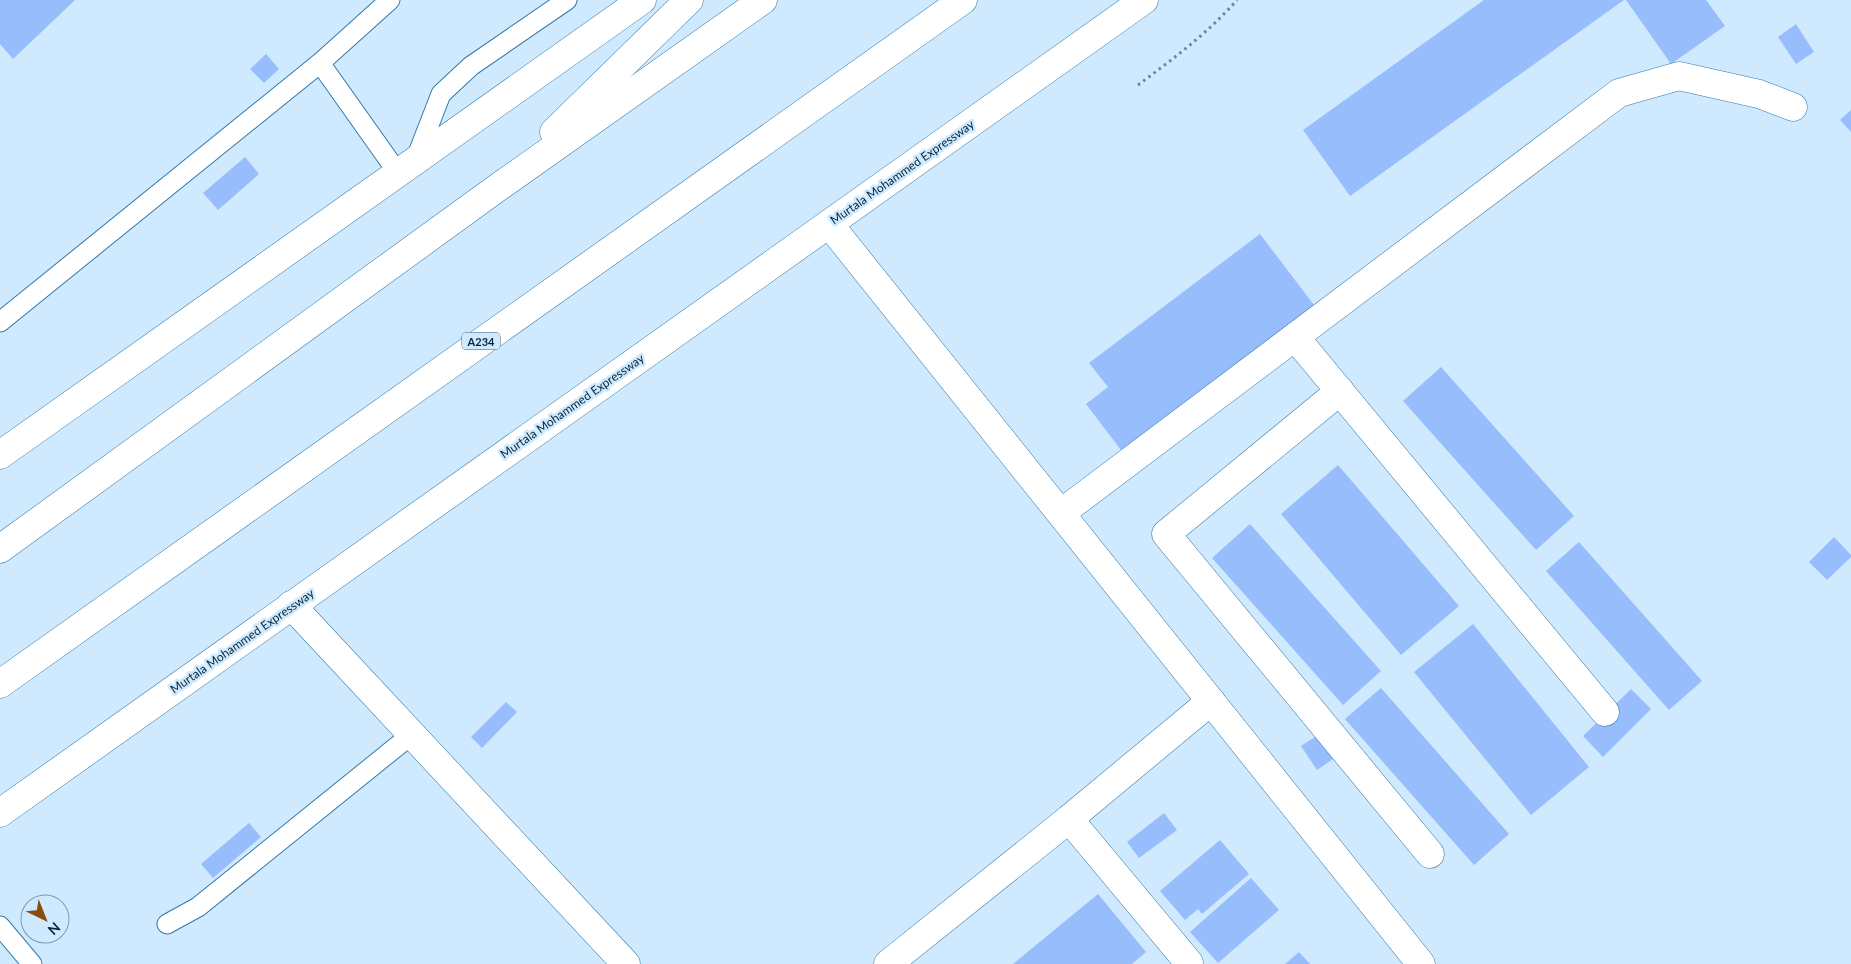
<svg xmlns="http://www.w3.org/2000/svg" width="1851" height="964" font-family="Lato,sans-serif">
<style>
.building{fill:#97bdfc}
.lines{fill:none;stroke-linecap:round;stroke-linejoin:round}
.lane-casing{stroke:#3379a7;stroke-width:21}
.street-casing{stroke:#3379a7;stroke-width:29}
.highway-casing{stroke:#3379a7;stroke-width:29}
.path{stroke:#6a869a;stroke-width:3;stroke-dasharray:2.5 4;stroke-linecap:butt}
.lane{stroke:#fff;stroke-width:19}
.street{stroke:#fff;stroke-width:28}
.highway{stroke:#fff;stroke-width:28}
.labels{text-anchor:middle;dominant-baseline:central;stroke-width:5;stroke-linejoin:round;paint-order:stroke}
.shield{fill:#cfeaff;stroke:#436074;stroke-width:1}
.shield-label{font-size:11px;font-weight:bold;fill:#072538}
.street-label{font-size:12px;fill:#072538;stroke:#cfeaff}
</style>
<rect width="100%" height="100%" fill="#cfeaff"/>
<!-- building -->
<g class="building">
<polygon points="0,0 75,0 13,59 0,44"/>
<polygon points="1484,0 1624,0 1350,196 1303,130"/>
<polygon points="1626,0 1706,0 1725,26 1671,64"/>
<polygon points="1796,24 1814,52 1796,64 1778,37"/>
<polygon points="266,54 279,69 264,83 250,69"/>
<polygon points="1851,110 1851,132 1840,120"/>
<polygon points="245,157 259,174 218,210 203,193"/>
<polygon points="1260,234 1314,305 1121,450 1086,404 1108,387 1089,363"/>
<polygon points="1441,367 1574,516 1536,550 1403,401"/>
<polygon points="1338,465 1459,606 1401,655 1281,514"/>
<polygon points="1250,524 1381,671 1343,705 1212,558"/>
<polygon points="1834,537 1851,555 1851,557 1827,580 1809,562"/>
<polygon points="1579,542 1702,681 1669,710 1546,571"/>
<polygon points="1473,624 1589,767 1531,815 1414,672"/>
<polygon points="1381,688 1509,834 1474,865 1345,719"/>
<polygon points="1631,689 1651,709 1603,757 1583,736"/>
<polygon points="506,702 517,712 482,748 471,737"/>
<polygon points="1318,735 1333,759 1317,770 1301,746"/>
<polygon points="1164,813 1177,830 1139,858 1127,842"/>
<polygon points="249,823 261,837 213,878 201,864"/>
<polygon points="1220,840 1249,874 1202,914 1198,909 1185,920 1160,891"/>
<polygon points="1251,878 1279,910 1218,963 1190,932"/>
<polygon points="1098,894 1146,952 1132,964 1013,964"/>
<polygon points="1299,952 1310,964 1285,964"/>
</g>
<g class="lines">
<!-- lane casing -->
<g class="lane-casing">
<g id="lane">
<polyline points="320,63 398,173"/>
<polyline points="415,161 441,94 471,66 567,0"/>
<polyline points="0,322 320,63 390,0"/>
<polyline points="167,924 198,907 411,735"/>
<polyline points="0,926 32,964"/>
</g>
</g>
<!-- street casing -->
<g class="street-casing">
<g id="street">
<polyline points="829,224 1421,964"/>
<polyline points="1295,337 1605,712"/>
<polyline points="1340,391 1166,534 1430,854"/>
<polyline points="1061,513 1619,93 1679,76 1759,94 1793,107"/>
<polyline points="291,605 626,964"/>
<polyline points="1189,963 1069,819 1211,701"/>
<polyline points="888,964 1069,819"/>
</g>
</g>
<!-- highway casing -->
<g class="highway-casing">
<g id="highway">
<polyline points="554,132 689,0"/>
<polyline points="0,455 642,0"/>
<polyline points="0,549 493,191 763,0"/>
<polyline points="0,684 963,0"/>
<polyline points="0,813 1144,0"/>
</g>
</g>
<!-- path -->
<path class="path" d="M1138,85C1173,59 1208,33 1237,0"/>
<!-- lane -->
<use href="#lane" class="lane"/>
<!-- street -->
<use href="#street" class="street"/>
<!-- highway -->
<use href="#highway" class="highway"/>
</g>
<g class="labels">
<!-- shield labels -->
<rect class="shield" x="462" y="332.5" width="38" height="17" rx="4"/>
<g class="shield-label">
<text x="481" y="341">A234</text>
</g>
<!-- street labels -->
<g class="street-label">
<text transform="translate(902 172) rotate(-35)">Murtala Mohammed Expressway</text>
<text transform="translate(572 406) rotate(-35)">Murtala Mohammed Expressway</text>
<text transform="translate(242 641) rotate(-35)">Murtala Mohammed Expressway</text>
</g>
</g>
<!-- north arrow -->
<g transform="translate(45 919) rotate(137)"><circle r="24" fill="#cfeaff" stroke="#7f9baf"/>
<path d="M0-4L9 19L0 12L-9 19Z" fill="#894d0b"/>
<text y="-8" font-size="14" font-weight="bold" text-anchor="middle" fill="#072538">N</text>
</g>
</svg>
